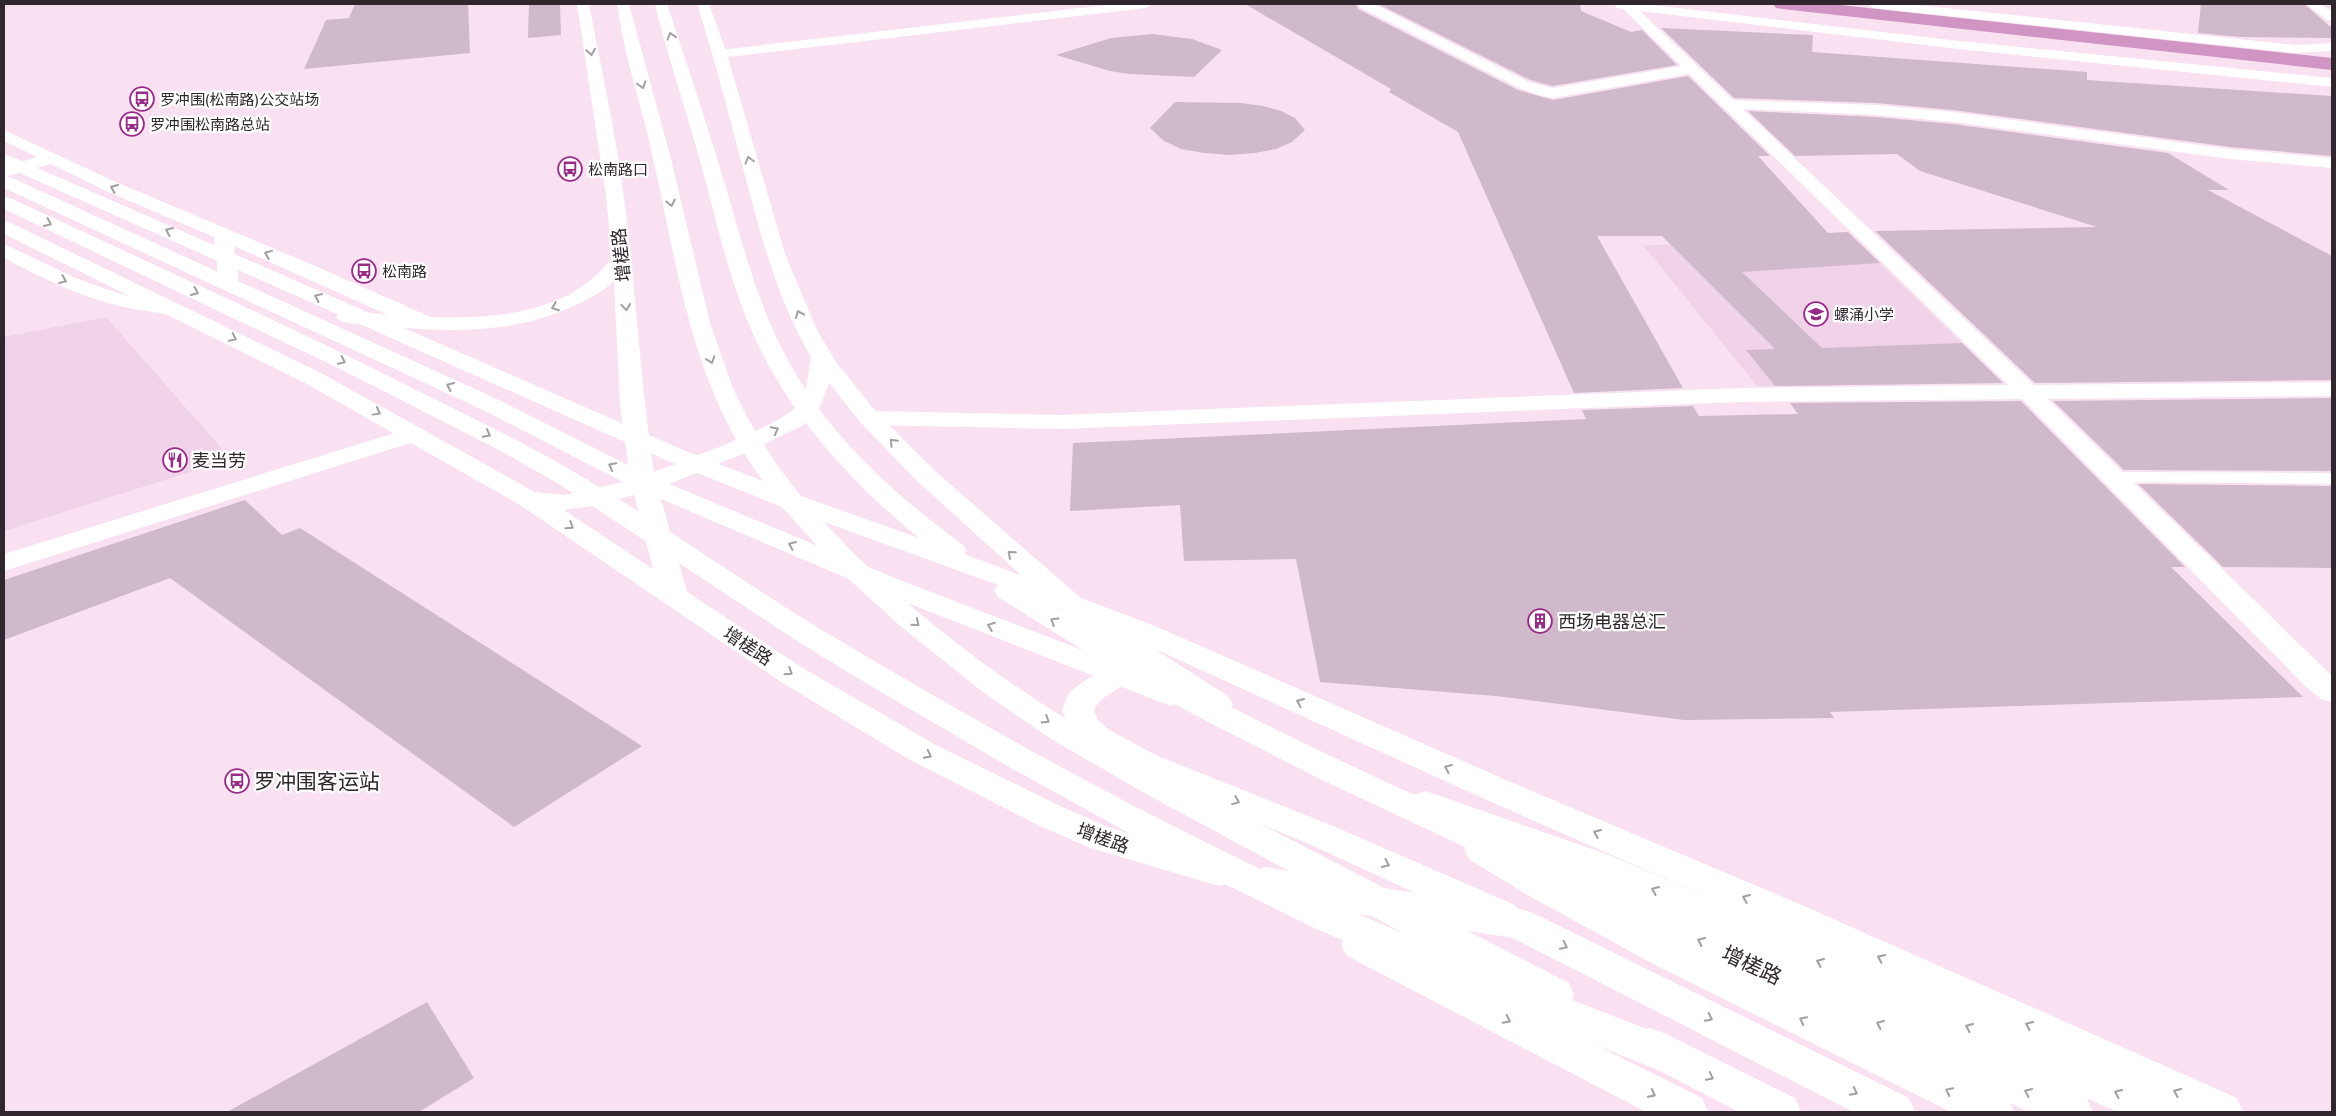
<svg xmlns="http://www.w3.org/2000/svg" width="2336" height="1116" font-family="'Public Sans','Noto Sans SC',sans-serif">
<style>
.built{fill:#f1d3e9}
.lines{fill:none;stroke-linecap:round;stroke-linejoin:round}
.canal{fill:#d095c2;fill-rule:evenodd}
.building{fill:#d0b9ca}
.lane{fill:#fff;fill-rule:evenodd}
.street{fill:#fff;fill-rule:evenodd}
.secondary{fill:#fff;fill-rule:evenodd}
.primary{fill:#fff;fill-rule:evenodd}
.highway{fill:#fff;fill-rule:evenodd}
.oneway{stroke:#a29ea1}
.labels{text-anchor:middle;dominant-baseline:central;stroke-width:4.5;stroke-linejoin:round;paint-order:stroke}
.far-poi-label{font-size:15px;fill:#30272e;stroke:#fff;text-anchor:start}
.street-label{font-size:18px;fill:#30272e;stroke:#fff}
.poi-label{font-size:18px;fill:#30272e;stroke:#fff;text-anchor:start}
.near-poi-label{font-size:21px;fill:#30272e;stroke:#fff;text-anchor:start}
.near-street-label{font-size:21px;fill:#30272e;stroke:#fff}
</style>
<rect width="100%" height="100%" fill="#f9e1f2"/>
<!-- built -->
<g class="built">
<polygon points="1859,243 2003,383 1757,386 1643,245"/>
<polygon points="106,317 231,459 4,531 4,337"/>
</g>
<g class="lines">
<!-- canal -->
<polygon class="canal" points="1773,4 1831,4 2332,58 2332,70 1782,9 1776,8"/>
</g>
<!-- building -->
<g class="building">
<polygon points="355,4 468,4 470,53 304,69 326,20 349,18"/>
<polygon points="529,4 560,4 561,35 528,38"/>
<polygon points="1245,4 1356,4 1358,9 1518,90 1553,100 1688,76 1770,156 1758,156 1828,233 1848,232 1880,263 1742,272 1822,348 1962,343 2003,383 1775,386 1746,350 1775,349 1662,236 1597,236 1683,388 1574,393 1458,132 1389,92 1391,89"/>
<polygon points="1378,4 1580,4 1581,11 1631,32 1642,30 1677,65 1553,86 1530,80"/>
<polygon points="2201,4 2304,4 2332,28 2332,38 2240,37 2198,33"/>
<polygon points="1661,28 1813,35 1812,52 2087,72 2087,80 2332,96 2332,156 2230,147 1953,110 1876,103 1734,98"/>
<polygon points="1152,34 1192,39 1222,50 1194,77 1129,74 1110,71 1056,55 1111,38"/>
<polygon points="1175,102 1241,103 1263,106 1281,111 1295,118 1305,130 1292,142 1276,149 1255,153 1230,155 1204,153 1181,149 1164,141 1150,128"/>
<polygon points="1748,111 1876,117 1953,124 2168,153 2229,190 2208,190 2332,256 2332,380 2035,383 1875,231 2097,227 1920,171 1897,154 1795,156"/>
<polygon points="2332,398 2332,471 2124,470 2053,401"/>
<polygon points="2021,401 2185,567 2171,567 2303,697 1830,712 1834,718 1684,720 1496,696 1320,682 1296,559 1184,561 1180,505 1070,511 1073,443 1586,419 1582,410 1693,406 1699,416 1798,414 1790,403"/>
<polygon points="2138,484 2332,486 2332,568 2223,567"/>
<polygon points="245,500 282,535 300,528 642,746 514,827 170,578 4,640 4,580"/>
<polygon points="427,1002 474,1078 419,1112 227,1112"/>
</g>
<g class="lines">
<!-- lane -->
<polygon class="lane" points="2115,472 2332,473 2332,484 2108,482 2106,478 2108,474"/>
<!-- street -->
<g class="street">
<polygon points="1115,4 1152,4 1146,8 720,58 713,54 720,50"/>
<polygon points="1358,4 1374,4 1529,82 1553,88 1681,66 1623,9 1616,8 1615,4 1644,4 1959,41 2332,78 2332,87 1959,49 1640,11 1733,100 1876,105 1953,112 2230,149 2332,158 2332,168 2230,159 1953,122 1876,115 1743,109 2034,385 2332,382 2332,396 2048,399 2332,676 2332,702 2321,699 2306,687 2022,399 1741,402 1060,429 869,425 861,423 857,418 861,413 869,411 1060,415 1741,388 2008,385 1689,74 1553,98 1538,95 1519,88 1359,7"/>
<polygon points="1867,4 1908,4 2296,45 2332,43 2332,51 2296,53 1873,8"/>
<polygon points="2306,4 2320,4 2332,11 2332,21 2327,20"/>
<polygon points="414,427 423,429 426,434 423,439 4,571 4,554"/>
</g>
<!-- secondary -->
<g class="secondary">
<polygon points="4,130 118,183 320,268 433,318 436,323 433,328 425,329 417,328 234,246 239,284 236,288 229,290 222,288 219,284 214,237 106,191 51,164 4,177 4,167 37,157 4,141"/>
<path d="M4,244L78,279L106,289L128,296L180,305L183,309L180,313C169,316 158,313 146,311C95,304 50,282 4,258Z"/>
<path d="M1117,665L1128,668L1132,675C1123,690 1099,695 1094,711L1098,720L1109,730L1158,756L1333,826L1515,905L1520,916L1515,927L1502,931L1489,927L1309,844L1134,772L1087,746L1074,734L1062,711C1064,705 1066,698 1070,693C1078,683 1104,668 1117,665Z"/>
<polygon points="1426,791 1609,855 2178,1098 2184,1112 2118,1112 1583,875 1414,813 1409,804 1414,795"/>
<polygon points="1360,929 1373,934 1702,1098 1708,1112 1646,1112 1347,956 1341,945 1347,934"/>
</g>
<!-- primary -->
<g class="primary">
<path d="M577,4H589C601,68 616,133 624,198C636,289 640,381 654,472C685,460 779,427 798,405C808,392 808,372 811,357C777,299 761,236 744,172C729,116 715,59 697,4H709L727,54L785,254L817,330L836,362L877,413L934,470L1097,612L1228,696L1233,704L1228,712C1210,717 1200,707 1185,698L1182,702L1171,706L1160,702L877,591L661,499L687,592L803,668L934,744L1062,807L1111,828L1232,862L1237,872L1232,882L1219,886L1090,848L1038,825L910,760L781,682L520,505L305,383L4,234V221L11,223L321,373L535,492L565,495L623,482L483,410L4,188V176L10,177L499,400L628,465L620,405L614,281C603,292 589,299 576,305C504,340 424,330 347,323L340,321L336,317L340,313L347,311C430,318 554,335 612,258L606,196ZM829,383L861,423L916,480L1077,626L1153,677L897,579L669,484L740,455L802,426L813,416L821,405ZM634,495L653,569L564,510L592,506Z"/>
<polygon points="1482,836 1494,840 1556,876 1683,944 2008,1098 2014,1112 1951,1112 1657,966 1531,897 1470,860 1464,850 1470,840"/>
<polygon points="1266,867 1358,884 1520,909 1533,913 1909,1098 1915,1112 1853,1112 1513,938 1358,914 1253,891 1248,881 1253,871"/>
</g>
<!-- highway -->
<path class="highway" d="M617,4H629L671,159L710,323L732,386L747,417L777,465L801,496L919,538C849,481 786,412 750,327C727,273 715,214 699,157C685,106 667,55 655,4H667C687,63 706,122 724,181C743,245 759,311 793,369C834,441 897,496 963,545L967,551L964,554L1155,626L1513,783L1804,906L2237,1098L2243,1112H2178L1778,928L1489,801L1135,640L1055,608C1210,705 1377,778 1542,853C1724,935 1905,1016 2087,1098L2093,1112H2029L1318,778L1187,711L1123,675L998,597L994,591L998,585L824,522C887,591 963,652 1041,703C1118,753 1200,793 1282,835C1377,884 1473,934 1569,983L1574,995L1572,1000L1647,1029L1650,1028L1664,1033L1795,1098L1801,1112H1739L1658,1070L1456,989L1312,927L1194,869L1011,768L864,682L797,641L559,484L501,451L336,367L4,209V197L10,198C145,261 280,321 412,388C467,415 521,441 574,472C658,521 738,579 822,630C1009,742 1203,849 1405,934L1148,795L1051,739L984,693L899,625L838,569L782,507L670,462L4,166V155L10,156L688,452L763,481C691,384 679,273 653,158C642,107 624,56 617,4Z"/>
</g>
<!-- one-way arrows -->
<defs><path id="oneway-chevron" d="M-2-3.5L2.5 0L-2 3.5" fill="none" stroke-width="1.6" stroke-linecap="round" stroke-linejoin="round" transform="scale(1.25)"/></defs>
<g class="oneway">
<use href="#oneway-chevron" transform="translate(671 36) rotate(-107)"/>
<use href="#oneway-chevron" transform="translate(591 52) rotate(81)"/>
<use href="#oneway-chevron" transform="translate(642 85) rotate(74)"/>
<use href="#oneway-chevron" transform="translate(749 160) rotate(-106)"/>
<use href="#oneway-chevron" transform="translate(114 188) rotate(-156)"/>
<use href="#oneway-chevron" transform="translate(671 203) rotate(78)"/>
<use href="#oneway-chevron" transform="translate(48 223) rotate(25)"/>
<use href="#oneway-chevron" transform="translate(169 231) rotate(-156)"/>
<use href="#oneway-chevron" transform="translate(268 254) rotate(-158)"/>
<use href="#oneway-chevron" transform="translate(63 280) rotate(22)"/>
<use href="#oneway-chevron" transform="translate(195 292) rotate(25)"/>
<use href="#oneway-chevron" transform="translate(318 297) rotate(-156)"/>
<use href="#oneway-chevron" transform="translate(555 307) rotate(159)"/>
<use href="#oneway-chevron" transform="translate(626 307) rotate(85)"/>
<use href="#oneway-chevron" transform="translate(799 314) rotate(-114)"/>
<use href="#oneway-chevron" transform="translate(233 338) rotate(26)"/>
<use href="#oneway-chevron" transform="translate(711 360) rotate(71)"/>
<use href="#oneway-chevron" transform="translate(342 361) rotate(26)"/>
<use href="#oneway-chevron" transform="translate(450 386) rotate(-155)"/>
<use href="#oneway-chevron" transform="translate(377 412) rotate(29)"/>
<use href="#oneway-chevron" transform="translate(775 430) rotate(-28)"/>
<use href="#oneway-chevron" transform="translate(487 434) rotate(28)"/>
<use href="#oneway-chevron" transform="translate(893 442) rotate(-134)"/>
<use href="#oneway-chevron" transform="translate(612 466) rotate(-152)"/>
<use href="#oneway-chevron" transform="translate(570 526) rotate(34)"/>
<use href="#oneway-chevron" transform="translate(792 545) rotate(-157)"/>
<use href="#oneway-chevron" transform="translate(1011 554) rotate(-139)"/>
<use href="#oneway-chevron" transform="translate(1054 621) rotate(-148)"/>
<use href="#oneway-chevron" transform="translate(916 623) rotate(40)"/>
<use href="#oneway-chevron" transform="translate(991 626) rotate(-159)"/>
<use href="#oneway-chevron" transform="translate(789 672) rotate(33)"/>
<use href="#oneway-chevron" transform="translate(1300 702) rotate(-156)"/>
<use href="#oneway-chevron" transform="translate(1046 720) rotate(32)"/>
<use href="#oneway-chevron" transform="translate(928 755) rotate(27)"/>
<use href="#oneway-chevron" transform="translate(1448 768) rotate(-156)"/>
<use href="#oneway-chevron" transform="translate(1236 801) rotate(22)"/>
<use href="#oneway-chevron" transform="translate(1597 833) rotate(-157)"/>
<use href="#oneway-chevron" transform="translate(1386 864) rotate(24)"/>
<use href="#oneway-chevron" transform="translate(1655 890) rotate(-157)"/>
<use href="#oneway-chevron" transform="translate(1746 898) rotate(-157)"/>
<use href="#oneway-chevron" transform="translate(1701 941) rotate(-155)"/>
<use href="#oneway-chevron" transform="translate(1564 946) rotate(26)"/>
<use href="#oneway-chevron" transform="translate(1881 958) rotate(-156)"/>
<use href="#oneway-chevron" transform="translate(1820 962) rotate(-156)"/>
<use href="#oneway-chevron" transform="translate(1709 1018) rotate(27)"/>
<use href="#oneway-chevron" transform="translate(1507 1020) rotate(27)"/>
<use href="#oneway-chevron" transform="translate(1803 1020) rotate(-153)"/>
<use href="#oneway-chevron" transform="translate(1880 1024) rotate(-155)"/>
<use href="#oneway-chevron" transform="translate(2029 1025) rotate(-156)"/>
<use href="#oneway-chevron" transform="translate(1969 1027) rotate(-156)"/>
<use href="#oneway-chevron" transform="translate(1710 1077) rotate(27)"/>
<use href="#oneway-chevron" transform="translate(1949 1091) rotate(-154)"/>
<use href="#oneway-chevron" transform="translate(1854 1092) rotate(27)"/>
<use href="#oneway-chevron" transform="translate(2028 1092) rotate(-155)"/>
<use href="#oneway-chevron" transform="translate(2177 1092) rotate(-156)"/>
<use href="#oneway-chevron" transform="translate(2118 1093) rotate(-156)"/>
<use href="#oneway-chevron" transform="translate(1652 1094) rotate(28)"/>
</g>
<!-- icons -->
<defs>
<g id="bus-ring" transform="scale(1.25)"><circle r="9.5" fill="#fff" stroke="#9a2a88" stroke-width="1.5"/><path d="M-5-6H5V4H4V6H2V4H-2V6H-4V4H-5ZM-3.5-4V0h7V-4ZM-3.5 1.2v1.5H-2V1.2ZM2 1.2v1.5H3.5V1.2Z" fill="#9a2a88"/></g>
<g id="school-ring" transform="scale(1.25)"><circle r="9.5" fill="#fff" stroke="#9a2a88" stroke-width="1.5"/><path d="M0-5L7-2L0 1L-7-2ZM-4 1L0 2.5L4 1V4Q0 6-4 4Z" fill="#9a2a88"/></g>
<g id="restaurant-ring" transform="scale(1.25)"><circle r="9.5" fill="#fff" stroke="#9a2a88" stroke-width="1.5"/><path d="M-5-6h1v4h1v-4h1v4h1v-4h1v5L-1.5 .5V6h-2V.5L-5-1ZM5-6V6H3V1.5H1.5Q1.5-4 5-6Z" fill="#9a2a88"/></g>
<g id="building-ring" transform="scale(1.25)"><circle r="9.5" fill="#fff" stroke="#9a2a88" stroke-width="1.5"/><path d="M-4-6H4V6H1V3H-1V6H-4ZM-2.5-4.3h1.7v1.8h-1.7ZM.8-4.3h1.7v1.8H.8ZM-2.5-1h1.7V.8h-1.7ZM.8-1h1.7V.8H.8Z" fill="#9a2a88"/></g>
</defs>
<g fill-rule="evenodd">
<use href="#bus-ring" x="142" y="99"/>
<use href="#bus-ring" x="132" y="124"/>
<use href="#bus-ring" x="570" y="169"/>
<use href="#bus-ring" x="364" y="271"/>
<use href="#school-ring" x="1816" y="314"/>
<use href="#restaurant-ring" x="175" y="460"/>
<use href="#building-ring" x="1540" y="621"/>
<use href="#bus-ring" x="237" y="781"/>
</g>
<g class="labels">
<!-- far-poi labels -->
<g class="far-poi-label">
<text x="160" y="99">罗冲围(松南路)公交站场</text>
<text x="150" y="124">罗冲围松南路总站</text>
<text x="588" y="169">松南路口</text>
<text x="382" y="271">松南路</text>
<text x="1834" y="314">螺涌小学</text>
</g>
<!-- street labels -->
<g class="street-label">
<text transform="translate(621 255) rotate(-96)">增槎路</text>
<text transform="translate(748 646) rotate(33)">增槎路</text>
<text transform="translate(1103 838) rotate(20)">增槎路</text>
</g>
<!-- poi labels -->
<g class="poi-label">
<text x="192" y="460">麦当劳</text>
<text x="1558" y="621">西场电器总汇</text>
</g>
<!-- near-poi labels -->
<g class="near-poi-label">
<text x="254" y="781">罗冲围客运站</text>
</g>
<!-- near-street labels -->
<g class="near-street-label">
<text transform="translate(1752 965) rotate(25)">增槎路</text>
</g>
</g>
<!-- border -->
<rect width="2336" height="1116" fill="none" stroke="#30272e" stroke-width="10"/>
</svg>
